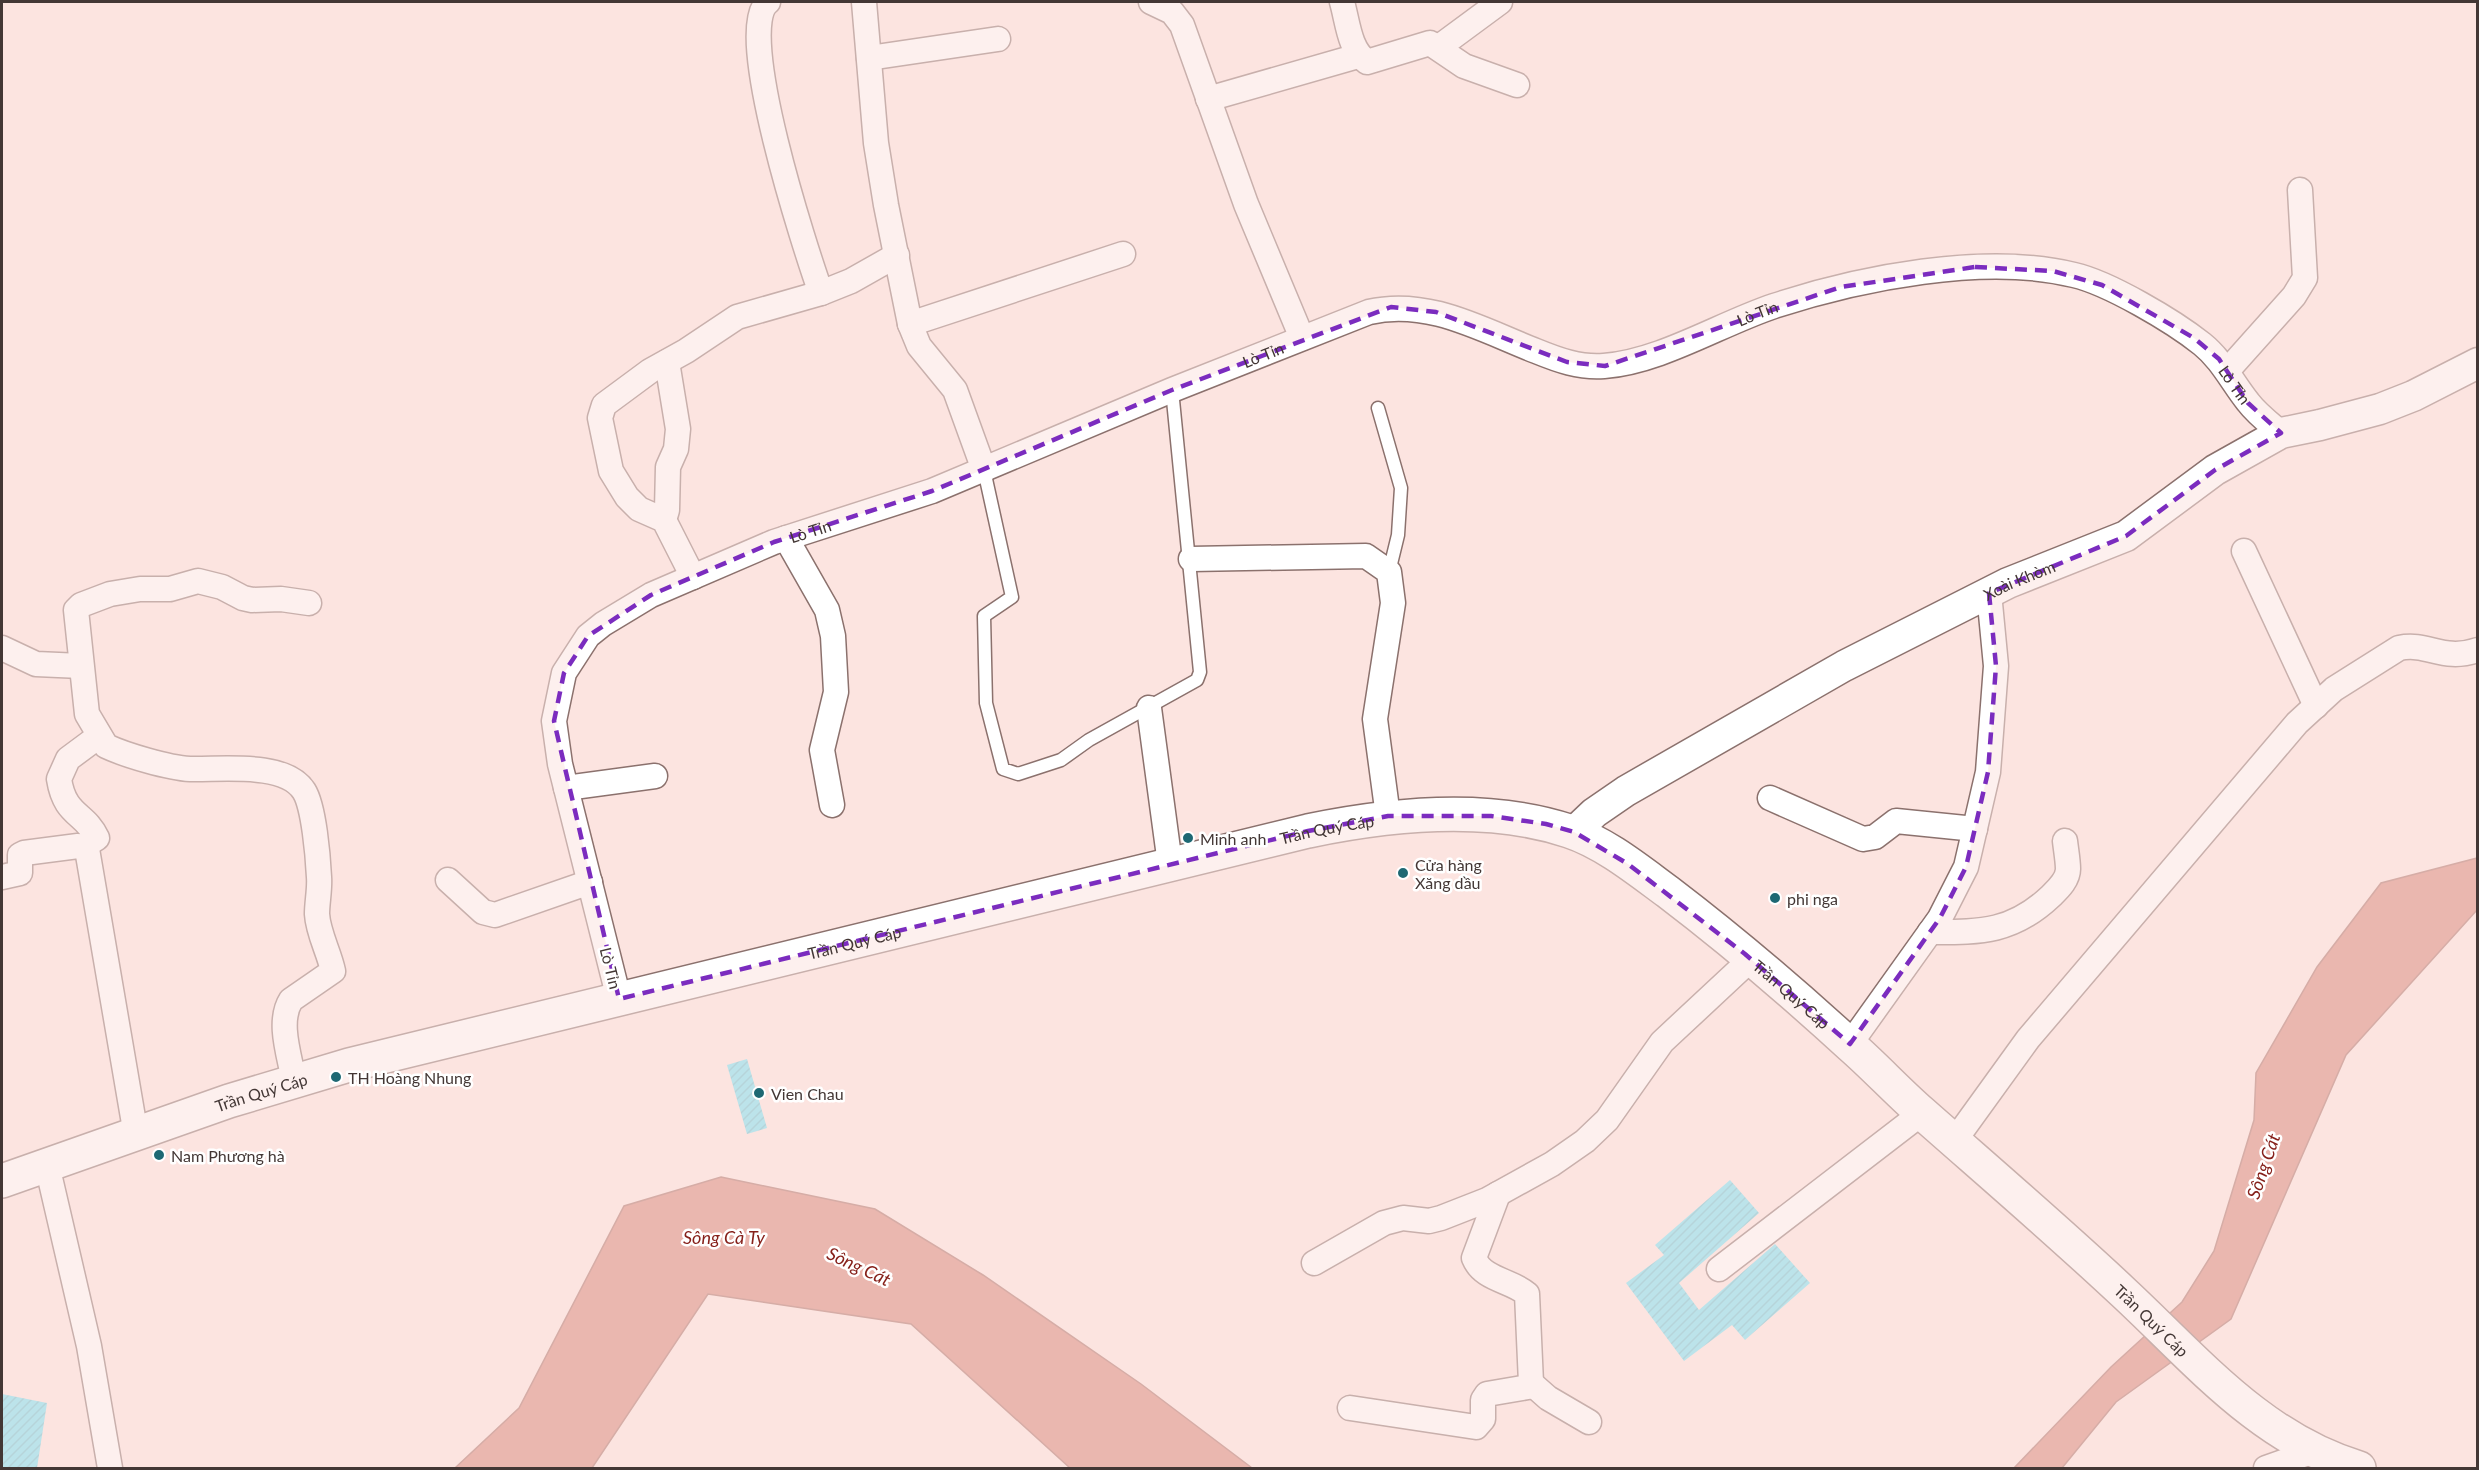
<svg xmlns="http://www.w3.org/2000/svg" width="2479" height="1470" font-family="Lato,sans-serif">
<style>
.water{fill:#d48074;stroke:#a86a61;stroke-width:1.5}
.building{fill:url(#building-hatch)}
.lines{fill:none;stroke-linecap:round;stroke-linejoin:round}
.service-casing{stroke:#8b716d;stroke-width:15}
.minor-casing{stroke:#8b716d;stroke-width:27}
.tertiary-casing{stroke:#8b716d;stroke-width:33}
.primary-casing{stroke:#8b716d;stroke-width:36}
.service{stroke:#fff;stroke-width:12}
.minor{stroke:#fff;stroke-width:24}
.tertiary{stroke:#fff;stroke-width:30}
.primary{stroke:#fff;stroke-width:33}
.marked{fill:none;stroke:#7b2cbf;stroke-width:4.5;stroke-dasharray:12 8;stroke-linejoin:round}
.poi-dot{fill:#1e6873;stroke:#fff;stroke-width:2}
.labels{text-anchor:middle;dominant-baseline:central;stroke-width:5;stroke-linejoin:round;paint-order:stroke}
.street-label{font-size:16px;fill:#433735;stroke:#fff}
.poi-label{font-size:16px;fill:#433735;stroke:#fff;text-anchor:start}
.water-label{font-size:18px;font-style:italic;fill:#86211b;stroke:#fff}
</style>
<defs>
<pattern id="building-hatch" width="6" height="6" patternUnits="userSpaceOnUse" patternTransform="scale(1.5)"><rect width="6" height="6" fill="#70e2f5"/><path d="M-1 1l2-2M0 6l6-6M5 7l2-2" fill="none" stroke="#62c2d3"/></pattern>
</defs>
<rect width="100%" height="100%" fill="#fce4e0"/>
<!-- water -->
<g class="water">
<polygon points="2477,858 2477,910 2346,1055 2231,1319 2116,1402 2062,1468 2014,1468 2111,1367 2182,1302 2214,1251 2254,1120 2256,1073 2317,967 2381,883"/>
<polygon points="721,1177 875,1209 983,1275 1141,1384 1252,1468 1070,1468 911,1324 708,1294 592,1468 455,1468 519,1408 624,1206"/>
</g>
<!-- building -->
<g class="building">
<polygon points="747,1059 767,1128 747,1134 727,1065"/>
<polygon points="1730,1180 1759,1213 1679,1283 1699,1310 1775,1244 1810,1283 1745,1340 1732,1325 1684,1361 1626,1283 1664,1255 1655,1245"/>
<polygon points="2,1394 47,1403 37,1468 2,1468"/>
</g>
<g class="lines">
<!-- service casing -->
<g class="service-casing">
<g id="service">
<polyline points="1378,408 1401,488 1398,535 1389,572"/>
<polyline points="984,470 1012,597 984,616 986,703 1003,769 1018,774 1061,760 1089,740 1197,680 1200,672 1172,390"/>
</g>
</g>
<!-- minor casing -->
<g class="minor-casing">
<g id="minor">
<path d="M768,2C733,28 806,251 821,293"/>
<polyline points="864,2 876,143 886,205 910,324 919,346 955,390 984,470"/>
<polyline points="1151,2 1172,12 1182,25 1246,204 1302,338"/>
<path d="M1342,2C1348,23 1349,49 1367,62L1430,43L1464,66L1517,85"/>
<polyline points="1439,47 1500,2"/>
<polyline points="869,58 998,39"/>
<polyline points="1208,99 1358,56"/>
<polyline points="910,324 1123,254"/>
<polyline points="2227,371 2294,296 2305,278 2300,190"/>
<polyline points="664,520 667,510 668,467 676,449 678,429 667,362"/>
<polyline points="786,538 827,610 833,636 836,692 822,750 832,805"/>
<polyline points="2244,551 2316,706"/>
<polyline points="1191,559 1366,556 1389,572 1393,603 1375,719 1388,816"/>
<polyline points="693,577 664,520 639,509 627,497 611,471 600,418 604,405 650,371 686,351 737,317 821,293 851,281 897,255"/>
<polyline points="2,648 36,664 81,666"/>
<polyline points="1149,708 1170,864"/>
<polyline points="566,788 655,776"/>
<polyline points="1770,798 1863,839 1875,837 1896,821 1975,829"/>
<path d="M84,846L97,838C85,812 65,817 59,779L68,759L99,736"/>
<polyline points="2,877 20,873 20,855 24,853 78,846 87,849 136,1135"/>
<polyline points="448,880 483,912 495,915 590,882"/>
<path d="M1930,932C1980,932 2012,933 2051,896C2058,889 2068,880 2068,869C2068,861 2066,850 2065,841"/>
<path id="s1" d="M619,999L560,764L554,721L564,673L588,636L603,624L651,595L774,542L932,491L1172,390L1369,312C1428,298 1482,330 1536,351C1558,360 1580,368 1604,366C1660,362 1720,324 1774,306C1859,278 1985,253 2074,275C2109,283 2173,321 2202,344C2222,360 2232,382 2248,402C2257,414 2269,423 2281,433"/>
<polyline points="1850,1044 1940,918 1966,867 1988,772 1996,666 1989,593"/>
<path d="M294,1081C290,1057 277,1022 291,1000L333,971C329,952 318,933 317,914C317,902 320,889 319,877C318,857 314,807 304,791C285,761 220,770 190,769C169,768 125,755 106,746L87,714L76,610L81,605L110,594L140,589H170L198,581L222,587L243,598L252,600L281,599L309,603"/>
<path d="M1955,1140L2028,1039L2297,723L2334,689L2399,648C2429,642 2442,662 2478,650"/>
<polyline points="47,1165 89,1346 110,1468"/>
<polyline points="1314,1263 1384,1223 1403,1218 1429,1221 1441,1218 1487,1200 1552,1164 1585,1141 1607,1120 1662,1042 1751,959"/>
<polyline points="1719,1269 1922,1113"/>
<polyline points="1531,1383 1548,1398 1589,1422"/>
<path d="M1350,1408L1476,1427L1483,1419V1400L1487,1394L1528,1387L1531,1383L1527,1294C1511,1280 1483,1280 1474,1258L1498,1194"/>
<polyline points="2266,1468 2314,1451"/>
</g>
</g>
<!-- tertiary casing -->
<g class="tertiary-casing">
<g id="tertiary">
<path id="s2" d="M1574,832L1594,813L1626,791L1844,666L2008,583L2126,536L2215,470L2281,433L2320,425L2380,409L2413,396L2478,363"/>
</g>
</g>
<!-- primary casing -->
<g class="primary-casing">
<g id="primary">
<path id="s3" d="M2,1181L229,1101L349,1065L1308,831C1390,814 1488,804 1569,831C1605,843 1638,870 1668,892C1731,940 1792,992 1851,1046C1875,1067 1897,1091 1921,1112C1989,1172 2058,1231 2124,1293C2196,1360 2261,1439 2359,1468"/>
</g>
</g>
<!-- service -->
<use href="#service" class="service"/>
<!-- minor -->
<use href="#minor" class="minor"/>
<!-- tertiary -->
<use href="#tertiary" class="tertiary"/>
<!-- primary -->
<use href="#primary" class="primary"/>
</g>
<!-- marked area -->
<path d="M0 0H2479V1470H0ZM1975,267L2053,271L2102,285L2194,338L2219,359L2248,403L2281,433L2215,470L2126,536L1989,593L1996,666L1988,772L1966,867L1940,918L1850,1044L1745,954L1628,864L1574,832L1546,824L1491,816H1388L1308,831L619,999L554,721L564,673L588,636L651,595L774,542L932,491L1172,390L1391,307L1436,312L1567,362L1605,366L1841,287Z" fill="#fce4e0" fill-opacity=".55" fill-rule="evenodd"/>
<path class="marked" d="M1975,267L2053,271L2102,285L2194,338L2219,359L2248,403L2281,433L2215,470L2126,536L1989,593L1996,666L1988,772L1966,867L1940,918L1850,1044L1745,954L1628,864L1574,832L1546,824L1491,816H1388L1308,831L619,999L554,721L564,673L588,636L651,595L774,542L932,491L1172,390L1391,307L1436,312L1567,362L1605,366L1841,287Z"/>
<!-- markers -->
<g class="poi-dot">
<circle cx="1188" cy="838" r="6"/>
<circle cx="1403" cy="873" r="6"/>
<circle cx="1775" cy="898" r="6"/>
<circle cx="336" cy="1077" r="6"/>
<circle cx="759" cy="1093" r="6"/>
<circle cx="159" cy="1155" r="6"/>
</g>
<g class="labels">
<!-- street labels -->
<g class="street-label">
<text stroke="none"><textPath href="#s1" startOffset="1634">Lò Tỉn</textPath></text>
<text stroke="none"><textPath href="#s1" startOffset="1112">Lò Tỉn</textPath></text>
<text stroke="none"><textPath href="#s1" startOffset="2156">Lò Tỉn</textPath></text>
<text stroke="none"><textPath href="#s1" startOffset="626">Lò Tỉn</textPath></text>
<text stroke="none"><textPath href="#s2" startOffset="513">Xoài Khòm</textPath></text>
<text stroke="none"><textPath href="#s3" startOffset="1372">Trần Quý Cáp</textPath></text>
<text stroke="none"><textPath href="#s3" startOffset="886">Trần Quý Cáp</textPath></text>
<text transform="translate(611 968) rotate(76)">Lò Tỉn</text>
<text stroke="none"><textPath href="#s3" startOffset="1894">Trần Quý Cáp</textPath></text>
<text stroke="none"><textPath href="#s3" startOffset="274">Trần Quý Cáp</textPath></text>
<text stroke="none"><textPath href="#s3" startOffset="2380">Trần Quý Cáp</textPath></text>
</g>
<!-- poi labels -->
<g class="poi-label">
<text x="1200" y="838">Minh anh</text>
<text x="1415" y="864">Cửa hàng<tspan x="1415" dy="18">Xăng dầu</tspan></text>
<text x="1787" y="898">phi nga</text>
<text x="348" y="1077">TH Hoàng Nhung</text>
<text x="771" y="1093">Vien Chau</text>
<text x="171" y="1155">Nam Phương hà</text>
</g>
<!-- water labels -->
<g class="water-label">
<text transform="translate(2263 1166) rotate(-71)">Sông Cát</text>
<text x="724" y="1237">Sông Cà Ty</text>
<text transform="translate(859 1266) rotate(25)">Sông Cát</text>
</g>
</g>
<!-- border -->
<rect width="2479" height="1470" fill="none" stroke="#433735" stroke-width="6"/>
</svg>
